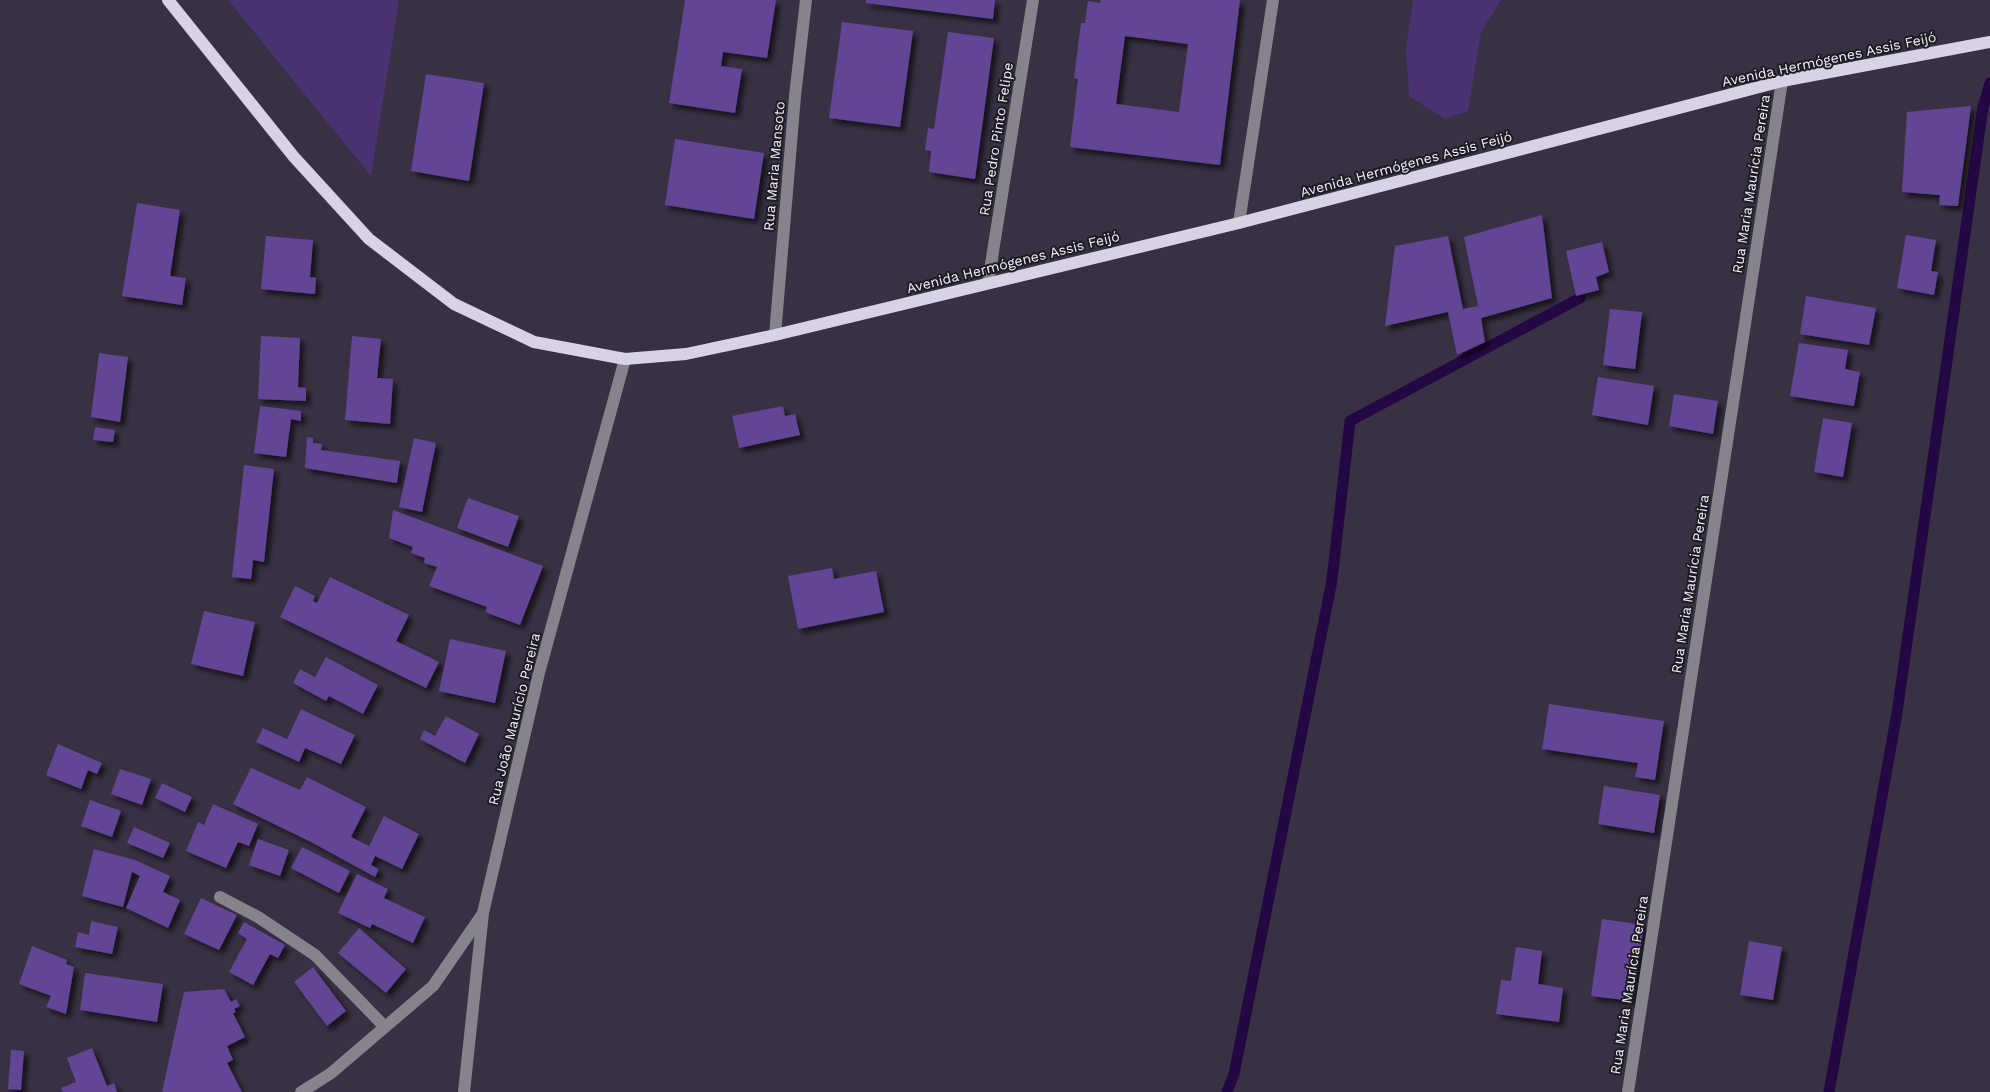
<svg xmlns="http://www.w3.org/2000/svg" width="1990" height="1092" font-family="'Work Sans',sans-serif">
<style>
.green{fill:#4b3273}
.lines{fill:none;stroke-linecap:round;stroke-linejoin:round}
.stream{stroke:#240844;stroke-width:11}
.building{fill:#634495;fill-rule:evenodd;filter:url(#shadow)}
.minor{stroke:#86838d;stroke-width:12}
.major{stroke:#d7d2e5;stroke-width:12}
.labels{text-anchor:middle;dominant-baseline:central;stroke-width:4;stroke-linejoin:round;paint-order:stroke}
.street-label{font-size:14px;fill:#f2effa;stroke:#1d1b23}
</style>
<defs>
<filter id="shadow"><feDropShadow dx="4.5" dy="4.5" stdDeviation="2.5" flood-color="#0009"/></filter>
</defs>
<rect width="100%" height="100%" fill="#373143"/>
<!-- green -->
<g class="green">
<polygon points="228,0 399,0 371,176"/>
<polygon points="1413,0 1501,0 1481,32 1468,111 1445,119 1409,96 1406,49"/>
</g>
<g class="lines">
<!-- stream -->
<g class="stream">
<polyline points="1227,1092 1234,1074 1332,580 1350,421 1580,298"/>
<polyline points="1829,1092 1897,713 1983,107 1990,83"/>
</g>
</g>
<!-- building -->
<g class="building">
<polygon points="685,0 776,0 767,58 723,52 721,66 742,69 735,113 669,103"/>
<polygon points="866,0 995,0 993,19 866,3"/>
<path d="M1101,0H1240L1220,165L1070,147L1078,79L1074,78L1081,23H1085L1088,1L1100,3ZM1125,36L1188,44L1179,112L1116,104Z"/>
<polygon points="842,22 913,31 900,127 829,118"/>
<polygon points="948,32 994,38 975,179 929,172 931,151 925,150 928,128 934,129"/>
<polygon points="426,74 484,83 469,181 411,171"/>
<polygon points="1971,106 1958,206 1939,205 1940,195 1902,192 1907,112"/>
<polygon points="675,139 764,153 754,219 665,205"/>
<polygon points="137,203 180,210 170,276 186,278 182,305 122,296"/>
<polygon points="1542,215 1552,298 1481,318 1485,342 1457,355 1448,312 1385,326 1395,246 1448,236 1463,309 1478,306 1464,237"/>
<polygon points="1906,235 1936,240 1931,271 1938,272 1934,295 1897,288"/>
<polygon points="266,236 313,240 310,277 316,278 315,294 261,289"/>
<polygon points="1602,242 1609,272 1596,277 1599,290 1576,296 1566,251"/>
<polygon points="1806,296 1876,308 1869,345 1800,334"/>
<polygon points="1610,309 1642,312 1635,369 1603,365"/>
<polygon points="261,336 300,338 298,387 306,388 306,401 258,399"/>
<polygon points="352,336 381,339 377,378 393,379 390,424 345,420"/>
<polygon points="1799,343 1848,350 1845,369 1860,372 1854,406 1790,396"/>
<polygon points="99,353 128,357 120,422 91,417"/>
<polygon points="1598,377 1654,386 1648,425 1592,415"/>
<polygon points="1674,394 1718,401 1713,434 1669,426"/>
<polygon points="260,406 301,411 301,421 291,419 286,457 254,453"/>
<polygon points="783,406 785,416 795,414 800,435 739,448 732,416"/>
<polygon points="1823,418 1852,423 1843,477 1814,472"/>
<polygon points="95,427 115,430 113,442 93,440"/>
<polygon points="307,437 313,438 313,443 322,444 321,450 400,461 397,483 305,468"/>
<polygon points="414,438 436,443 422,512 399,507"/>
<polygon points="244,465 274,469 264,562 253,560 251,579 232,577"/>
<polygon points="468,498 519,516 508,547 457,528"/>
<polygon points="393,510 543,566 520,625 485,612 487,607 429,586 437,567 424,563 425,558 411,553 413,547 389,538"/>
<polygon points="832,568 834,579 876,571 884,612 798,629 788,576"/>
<polygon points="330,577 409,615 396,641 439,662 426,688 280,617 295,586 315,596 313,601 317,603"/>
<polygon points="204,611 255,622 243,676 191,664"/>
<polygon points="450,639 506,651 495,703 439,691"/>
<polygon points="326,657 378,685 363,714 329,696 326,701 293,683 300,669 315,677"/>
<polygon points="1549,704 1664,721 1655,780 1635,777 1638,763 1542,749"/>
<polygon points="301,709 355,735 341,764 305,748 299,762 256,742 263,728 287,739"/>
<polygon points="446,716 479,734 465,763 420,739 424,730 435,736"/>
<polygon points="58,744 102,763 97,774 88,770 81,789 46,775"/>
<polygon points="251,768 300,790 307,777 366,807 351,837 369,846 384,816 419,834 402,869 375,856 371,865 379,869 375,877 311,842 233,804"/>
<polygon points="120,769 151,779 142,805 111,794"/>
<polygon points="162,783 192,797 185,812 155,798"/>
<polygon points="1604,786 1660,795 1654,833 1598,824"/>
<polygon points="90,800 121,811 112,837 81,826"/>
<polygon points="213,804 258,824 249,846 238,842 226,868 186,851 198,822 204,825"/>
<polygon points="134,827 170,843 163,858 127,843"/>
<polygon points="258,839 289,850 280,876 249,865"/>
<polygon points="302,847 350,871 339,893 291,868"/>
<polygon points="94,849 135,860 170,876 163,892 180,900 168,928 126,908 140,876 132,872 123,907 82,896"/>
<polygon points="357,874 388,889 384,898 425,917 413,943 372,924 370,928 338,913"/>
<polygon points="201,898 237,915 219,950 184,934"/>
<polygon points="1602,919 1644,925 1633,1001 1591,996"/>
<polygon points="91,921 118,927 112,954 75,947 78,932 89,935"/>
<polygon points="244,922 285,945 278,958 270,954 253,985 229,972 247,939 238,933"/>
<polygon points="359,928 406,969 386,993 338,953"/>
<polygon points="1749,941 1782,947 1773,1000 1740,995"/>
<polygon points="32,946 67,960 66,964 74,967 66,1014 46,1007 51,996 19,984"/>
<polygon points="1516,947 1542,951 1538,984 1563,988 1559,1022 1496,1014 1501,980 1511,981"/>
<polygon points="313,967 346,1011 327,1026 294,982"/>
<polygon points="85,973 163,984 157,1022 80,1010"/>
<polygon points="224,989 231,1002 236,999 240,1006 234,1009 236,1012 233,1013 245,1037 227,1046 233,1060 227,1063 242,1092 162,1092 184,992"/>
<polygon points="92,1048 107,1086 114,1083 117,1092 63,1092 61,1088 76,1082 67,1058"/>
<polygon points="11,1050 24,1051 21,1090 8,1089"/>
</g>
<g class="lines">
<!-- minor -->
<g class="minor">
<polyline points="1239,223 1273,0"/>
<polyline points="988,283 1033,0"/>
<polyline points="775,335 795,96 806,0"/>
<polyline points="220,897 258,917 315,955 385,1027"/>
<polyline points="301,1092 330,1074 433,986 482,915"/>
<polyline points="464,1092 483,913 539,673 625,359"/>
<polyline points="1628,1092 1782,81"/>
</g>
<!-- major -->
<polyline class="major" points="168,0 294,157 369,239 454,304 534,342 625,359 686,354 775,335 1239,223 1782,81 1990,42"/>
</g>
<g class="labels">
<!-- street labels -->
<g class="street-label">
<text transform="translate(1829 59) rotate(-12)">Avenida Hermógenes Assis Feijó</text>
<text transform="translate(996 139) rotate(-81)">Rua Pedro Pinto Felipe</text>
<text transform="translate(1406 164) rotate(-15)">Avenida Hermógenes Assis Feijó</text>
<text transform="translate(774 166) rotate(-85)">Rua Maria Mansoto</text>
<text transform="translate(1751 184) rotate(-81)">Rua Maria Maurícia Pereira</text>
<text transform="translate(1013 262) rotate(-14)">Avenida Hermógenes Assis Feijó</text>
<text transform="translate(1690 584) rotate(-81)">Rua Maria Maurícia Pereira</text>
<text transform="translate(514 719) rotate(-76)">Rua João Maurício Pereira</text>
<text transform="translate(1629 985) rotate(-81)">Rua Maria Maurícia Pereira</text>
</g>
</g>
</svg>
